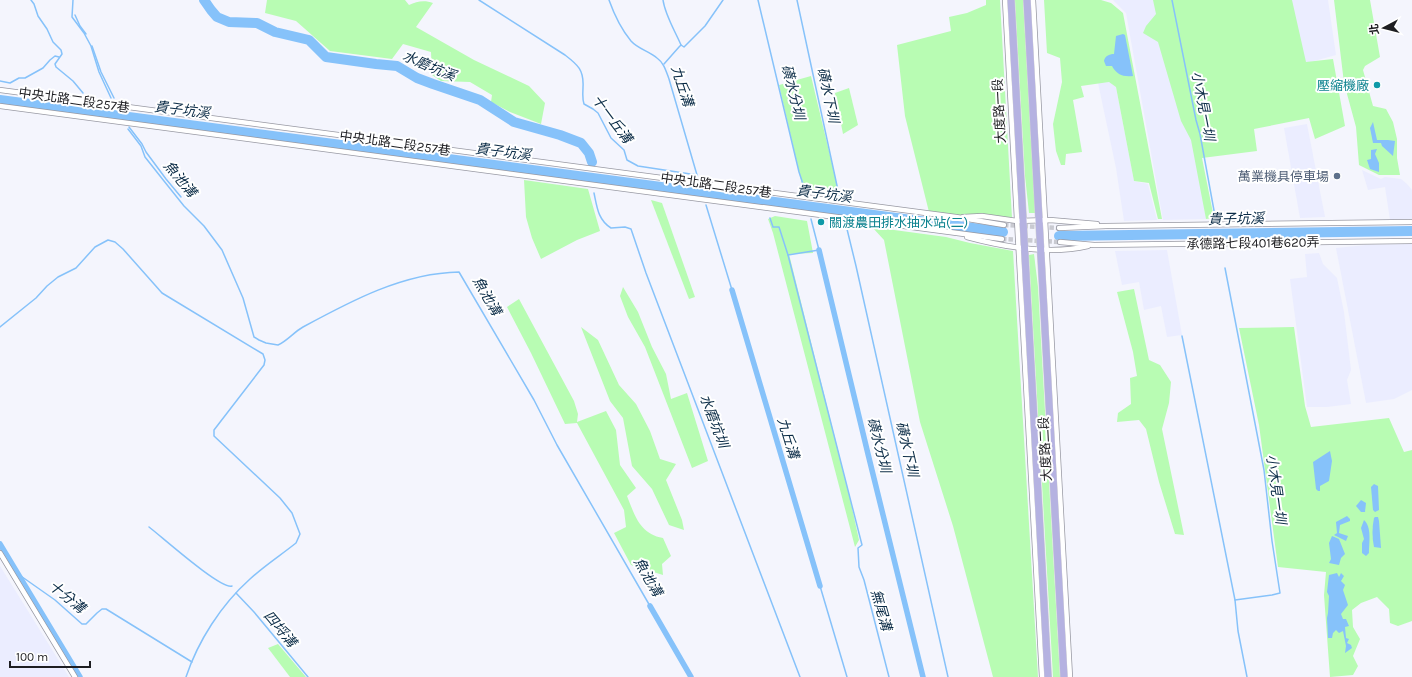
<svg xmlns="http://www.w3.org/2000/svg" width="1412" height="677" font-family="Karla,'Noto Sans TC',sans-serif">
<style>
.built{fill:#ebedff}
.green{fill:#b8fcb3}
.water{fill:#86c2fa}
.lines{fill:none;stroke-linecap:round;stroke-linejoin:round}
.stream{stroke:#86c2fa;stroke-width:1.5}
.canal{stroke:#86c2fa;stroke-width:5.5}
.river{stroke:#86c2fa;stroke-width:10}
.minor-tunnel{stroke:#c9cad1;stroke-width:4.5;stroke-dasharray:4.5 2;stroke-linecap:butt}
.minor-casing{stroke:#9899a3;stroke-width:6}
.primary-casing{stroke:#d2d2d3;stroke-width:8}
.minor{stroke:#fff;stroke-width:4.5}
.primary{stroke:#b5b2e1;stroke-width:7}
.culture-dot{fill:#0f9aa8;stroke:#fff;stroke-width:1.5}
.service-dot{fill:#5c6f8a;stroke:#fff;stroke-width:1.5}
.labels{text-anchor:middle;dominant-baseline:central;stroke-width:4;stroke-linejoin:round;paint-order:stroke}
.culture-label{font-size:13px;fill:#0d838f;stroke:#fff;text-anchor:end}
.street-label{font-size:13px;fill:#1e1e22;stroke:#fff}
.service-label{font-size:13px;fill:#4e5e75;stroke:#fff;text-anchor:end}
.water-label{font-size:14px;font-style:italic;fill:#0a2b46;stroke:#fff}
</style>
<rect width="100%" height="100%" fill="#f4f5fd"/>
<!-- built -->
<g class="built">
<polygon points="1113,0 1328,0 1336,55 1289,68 1248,126 1195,149 1206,219 1163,220 1126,13"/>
<polygon points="1109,82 1116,87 1134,181 1148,184 1157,220 1124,221 1116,168 1098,83"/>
<polygon points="1307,124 1325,217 1300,218 1284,128"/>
<polygon points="1362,170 1381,179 1385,177 1401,179 1407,184 1412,190 1412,219 1390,220 1385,187 1368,190"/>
<polygon points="1412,244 1412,390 1394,399 1366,403 1336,248 1366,245"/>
<polygon points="1167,250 1182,335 1167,337 1161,306 1144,310 1139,282 1122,285 1115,251"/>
<polygon points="1319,253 1323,264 1337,278 1344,312 1351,370 1347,380 1351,404 1327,407 1307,407 1290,279 1307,277 1305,254"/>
<polygon points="0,566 69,677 0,677"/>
</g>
<!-- green -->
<g class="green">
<path d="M267,0H405L409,5C417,1 425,0 433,3L416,27L474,60L529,86L545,103L541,124L510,112L491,102L492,95L470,82L441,81L432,75L431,52L403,44L392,59L330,51L296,21L265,13Z"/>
<polygon points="986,0 1000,0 1012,218 976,218 929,212 905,116 897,45 951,31 949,17 967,13 986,5"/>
<polygon points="1015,0 1023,0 1035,213 1029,213 1025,176"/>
<polygon points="1044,0 1101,0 1111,3 1123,13 1162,219 1158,219 1149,183 1134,181 1116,87 1109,82 1081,86 1084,97 1073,100 1082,152 1066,154 1065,165 1061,165 1056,151 1053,124 1062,82 1060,58 1047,53"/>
<polygon points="1153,0 1292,0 1306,62 1333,59 1345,126 1315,139 1309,118 1254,129 1257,151 1202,158 1214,218 1206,219 1191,140 1181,121 1158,42 1143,33 1146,26 1156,14"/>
<polygon points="1334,0 1370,0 1380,57 1365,66 1363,70 1373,106 1386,109 1393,122 1397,139 1397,158 1400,175 1379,175 1359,165 1356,127 1344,83"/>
<polygon points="811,76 839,193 803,189 779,85"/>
<polygon points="849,88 858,125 843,134 835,93"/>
<polygon points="524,180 588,189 600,231 577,240 541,259 532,238 526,217"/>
<polygon points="651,200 662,203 695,297 689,299"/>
<polygon points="775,216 807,221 813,253 789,254 849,494 859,540 855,547 773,233 768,219"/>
<polygon points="872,227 946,237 970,243 1013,251 1038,677 993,677 953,526 920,422 884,240"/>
<polygon points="1034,254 1038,287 1060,677 1053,677 1029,255"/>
<polygon points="623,287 638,312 652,347 666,374 671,399 687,393 708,461 692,468 645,347 628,317 620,296"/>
<polygon points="1134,289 1149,360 1160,365 1171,382 1169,403 1162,429 1184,535 1175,534 1159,482 1146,429 1139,420 1117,422 1118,413 1131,404 1130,378 1137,376 1133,352 1117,292"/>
<path d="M519,299L574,401L578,414L577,422L606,411L616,430L620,465L636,488L627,496C635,516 640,534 663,538L671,556L662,564L663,575L631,565L614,533L626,527L624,510L577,423L565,424L531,353L507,307Z"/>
<polygon points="581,327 598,340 619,385 636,404 650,431 660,459 676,464 666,480 682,520 684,530 669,525 652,489 632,466 623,418 610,401"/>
<polygon points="1294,327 1305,406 1311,427 1389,418 1404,452 1412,450 1412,621 1398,626 1390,623 1389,609 1377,597 1361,603 1352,610 1353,627 1360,639 1353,656 1358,666 1353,675 1330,677 1324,595 1326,572 1278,567 1259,425 1239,328"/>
<polygon points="278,644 306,677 290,677 268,648"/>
</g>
<!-- water -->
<g class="water">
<path d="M1123,34L1125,35L1133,76C1123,77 1117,75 1112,66H1106L1104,61C1105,56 1109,54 1114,54L1116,36Z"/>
<polygon points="1373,122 1377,140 1388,140 1395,141 1393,156 1382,146 1381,143 1373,143 1370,128"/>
<polygon points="1377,149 1375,154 1379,163 1379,172 1370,169 1367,160 1371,159 1371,150"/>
<polygon points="1330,451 1332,461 1329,481 1320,486 1320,491 1318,491 1316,489 1313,462"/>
<polygon points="1374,484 1378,486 1379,510 1375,512 1373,510 1371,487"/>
<polygon points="1361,500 1366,503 1365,512 1361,512 1356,506"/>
<polygon points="1347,516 1350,519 1350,521 1340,525 1339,533 1348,536 1346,541 1334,535 1337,533 1336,522"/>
<path d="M1375,517H1378L1379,521L1381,548L1374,547C1372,538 1372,527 1374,518Z"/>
<path d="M1364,520C1372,527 1369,543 1369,553L1366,556L1362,553V543L1364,539L1361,528Z"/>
<polygon points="1332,536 1339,539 1345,554 1341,558 1339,565 1329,563 1331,559 1329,543"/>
<polygon points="1337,573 1339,577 1341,573 1344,576 1341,581 1345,585 1343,590 1348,605 1341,614 1343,619 1346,619 1349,626 1345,627 1346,638 1349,639 1347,643 1351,645 1352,648 1345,653 1346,646 1343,631 1339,633 1336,630 1333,633 1332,638 1328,638 1327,618 1328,613 1329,596 1327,592 1329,575"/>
</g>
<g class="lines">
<!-- stream -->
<g class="stream">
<polyline points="31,0 34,4 38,16 47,29 53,42 61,50 62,54 55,64 56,67 73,81 83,93"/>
<polyline points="73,0 72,17 84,33 91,46 99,72 111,98"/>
<path d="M479,0L565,55C578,65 584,70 583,87C583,93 582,98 584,104L593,109L598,113L611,138L624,150L627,160L638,166L697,175L669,79C666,71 664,63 657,58C649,51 638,49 631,41C621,29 614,14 609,0"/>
<path d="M663,0C665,15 675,31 681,45"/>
<polyline points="758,0 799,172 805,190"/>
<polyline points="797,0 839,195"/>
<polyline points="1172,0 1196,120 1200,134 1215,216"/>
<polyline points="75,15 80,26 86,34"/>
<polyline points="92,46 101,72 114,98"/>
<polyline points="664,64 679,47 681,45 684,47 705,26 723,0"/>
<polyline points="0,81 10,83 19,78 25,78 43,68 50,60 55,56 59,57"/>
<polyline points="129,127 142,144 146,152 166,179 181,197"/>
<path d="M128,129L141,146L145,157L164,181L184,206L204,226L222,250L243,298L254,337L259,340L266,343L278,345C287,341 294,332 303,327C351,301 403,273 459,272L534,400L557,445L650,606"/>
<path d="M594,193C597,207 598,220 611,228L625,227L631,229L646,273L800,677"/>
<polyline points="706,205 732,290"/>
<polyline points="770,218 773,227 779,227 788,255 862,545 858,548 859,567 864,580 889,677"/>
<polyline points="846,225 856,266 948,677"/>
<polyline points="788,255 819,250 811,219"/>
<polyline points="1225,268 1264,470 1272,541 1280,593 1272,595 1235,600 1238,631 1247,677"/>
<path d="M0,327L36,298L47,286L58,277L76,268L95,247L108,240L115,242L123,249L162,293L263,354L265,360L264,365L214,430V436L280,498L292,513L300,534L296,543C281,555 264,566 250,579C221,605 198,641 186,677"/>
<polyline points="1182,336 1235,600"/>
<path d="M149,527C161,536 221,590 232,586"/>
<polyline points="18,574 55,600 82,624 86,624 97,613 102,609 106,609 192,662"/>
<polyline points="820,586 847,677"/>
<polyline points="236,593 254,612 308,677"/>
</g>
<!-- canal -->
<g class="canal">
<polyline points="819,250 868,454 923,677"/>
<polyline points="732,290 820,586"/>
<polyline points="0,544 80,677"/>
<polyline points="650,606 691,677"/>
</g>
<!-- river -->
<g class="river">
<polyline points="204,0 211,10 217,17 229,22 257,23 275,32 309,40 326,57 376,64 397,66 417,78 433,84 480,100 514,122 560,135 581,143 589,153 592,162"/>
<polyline points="0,100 1003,232"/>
<polyline points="1059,236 1412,231"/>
</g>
<!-- minor-tunnel -->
<g class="minor-tunnel">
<polyline points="1004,225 1059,228"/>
<polyline points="1002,239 1060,242"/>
</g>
<!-- minor casing -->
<g class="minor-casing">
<g id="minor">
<polyline points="1005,0 1042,677"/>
<polyline points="1033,0 1070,677"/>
<polyline points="0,90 956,217 1004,225"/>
<polyline points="0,106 1002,239"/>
<polyline points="963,217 982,216 1017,221 1050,220 1097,224"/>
<polyline points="1059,228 1106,226 1412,222"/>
<path d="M967,237C1004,247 1050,255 1088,246"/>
<polyline points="1060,242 1094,245 1412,241"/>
<polyline points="0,553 75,677"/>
</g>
</g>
<!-- primary casing -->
<g class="primary-casing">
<g id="primary">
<polyline points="1011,0 1048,677"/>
<polyline points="1027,0 1064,677"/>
</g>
</g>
<!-- minor -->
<use href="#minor" class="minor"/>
<!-- primary -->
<use href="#primary" class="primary"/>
</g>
<!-- markers -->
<g class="culture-dot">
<circle cx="1377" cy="85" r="4"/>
<circle cx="821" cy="222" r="4"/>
</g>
<circle class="service-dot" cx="1337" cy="176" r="4"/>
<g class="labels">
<!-- culture labels -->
<g class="culture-label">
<text x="1369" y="85">壓縮機廠</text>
<text x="829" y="222" text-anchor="start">關渡農田排水抽水站(二)</text>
</g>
<!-- street labels -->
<g class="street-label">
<text transform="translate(74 100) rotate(8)">中央北路二段257巷</text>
<text transform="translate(999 111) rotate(-93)">大度路一段</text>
<text transform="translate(395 143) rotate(8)">中央北路二段257巷</text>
<text transform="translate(716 185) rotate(8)">中央北路二段257巷</text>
<text transform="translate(1253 243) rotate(-1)">承德路七段401巷620弄</text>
<text transform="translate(1045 449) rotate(-93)">大度路二段</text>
</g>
<!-- service labels -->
<g class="service-label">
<text x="1329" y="176">萬業機具停車場</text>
</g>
<!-- water labels -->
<g class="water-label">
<text transform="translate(429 66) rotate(23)">水磨坑溪</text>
<text transform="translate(682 86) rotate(72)">九丘溝</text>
<text transform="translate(793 92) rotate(76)">磺水分圳</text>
<text transform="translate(828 95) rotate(78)">磺水下圳</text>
<text transform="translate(1203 106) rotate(79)">小木見一圳</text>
<text transform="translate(182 110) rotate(7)">貴子坑溪</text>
<text transform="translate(612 119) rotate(53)">十一丘溝</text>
<text transform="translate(503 152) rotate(7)">貴子坑溪</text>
<text transform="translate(180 179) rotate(50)">魚池溝</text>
<text transform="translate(824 194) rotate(7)">貴子坑溪</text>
<text transform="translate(1236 219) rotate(-1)">貴子坑溪</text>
<text transform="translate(487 296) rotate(60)">魚池溝</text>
<text transform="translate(714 421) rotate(69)">水磨坑圳</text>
<text transform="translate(788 438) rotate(73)">九丘溝</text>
<text transform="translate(879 445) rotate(76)">磺水分圳</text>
<text transform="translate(907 449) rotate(77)">磺水下圳</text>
<text transform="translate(1276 489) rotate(82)">小木見一圳</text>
<text transform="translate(648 577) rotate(60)">魚池溝</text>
<text transform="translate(67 597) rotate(39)">十分溝</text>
<text transform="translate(881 610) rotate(74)">無尾溝</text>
<text transform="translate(280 629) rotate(50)">四埒溝</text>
</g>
</g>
<!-- north arrow -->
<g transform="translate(1384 28) rotate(263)" stroke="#ffffff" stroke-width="3" paint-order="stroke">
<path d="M0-3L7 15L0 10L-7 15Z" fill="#1e1e22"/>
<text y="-6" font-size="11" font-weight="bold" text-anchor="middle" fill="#1e1e22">北</text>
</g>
<!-- scale -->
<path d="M10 661v6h80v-6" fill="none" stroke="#1e1e22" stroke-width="2"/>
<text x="16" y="661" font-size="12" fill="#1e1e22" stroke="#ffffff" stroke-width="3" paint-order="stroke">100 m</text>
</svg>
